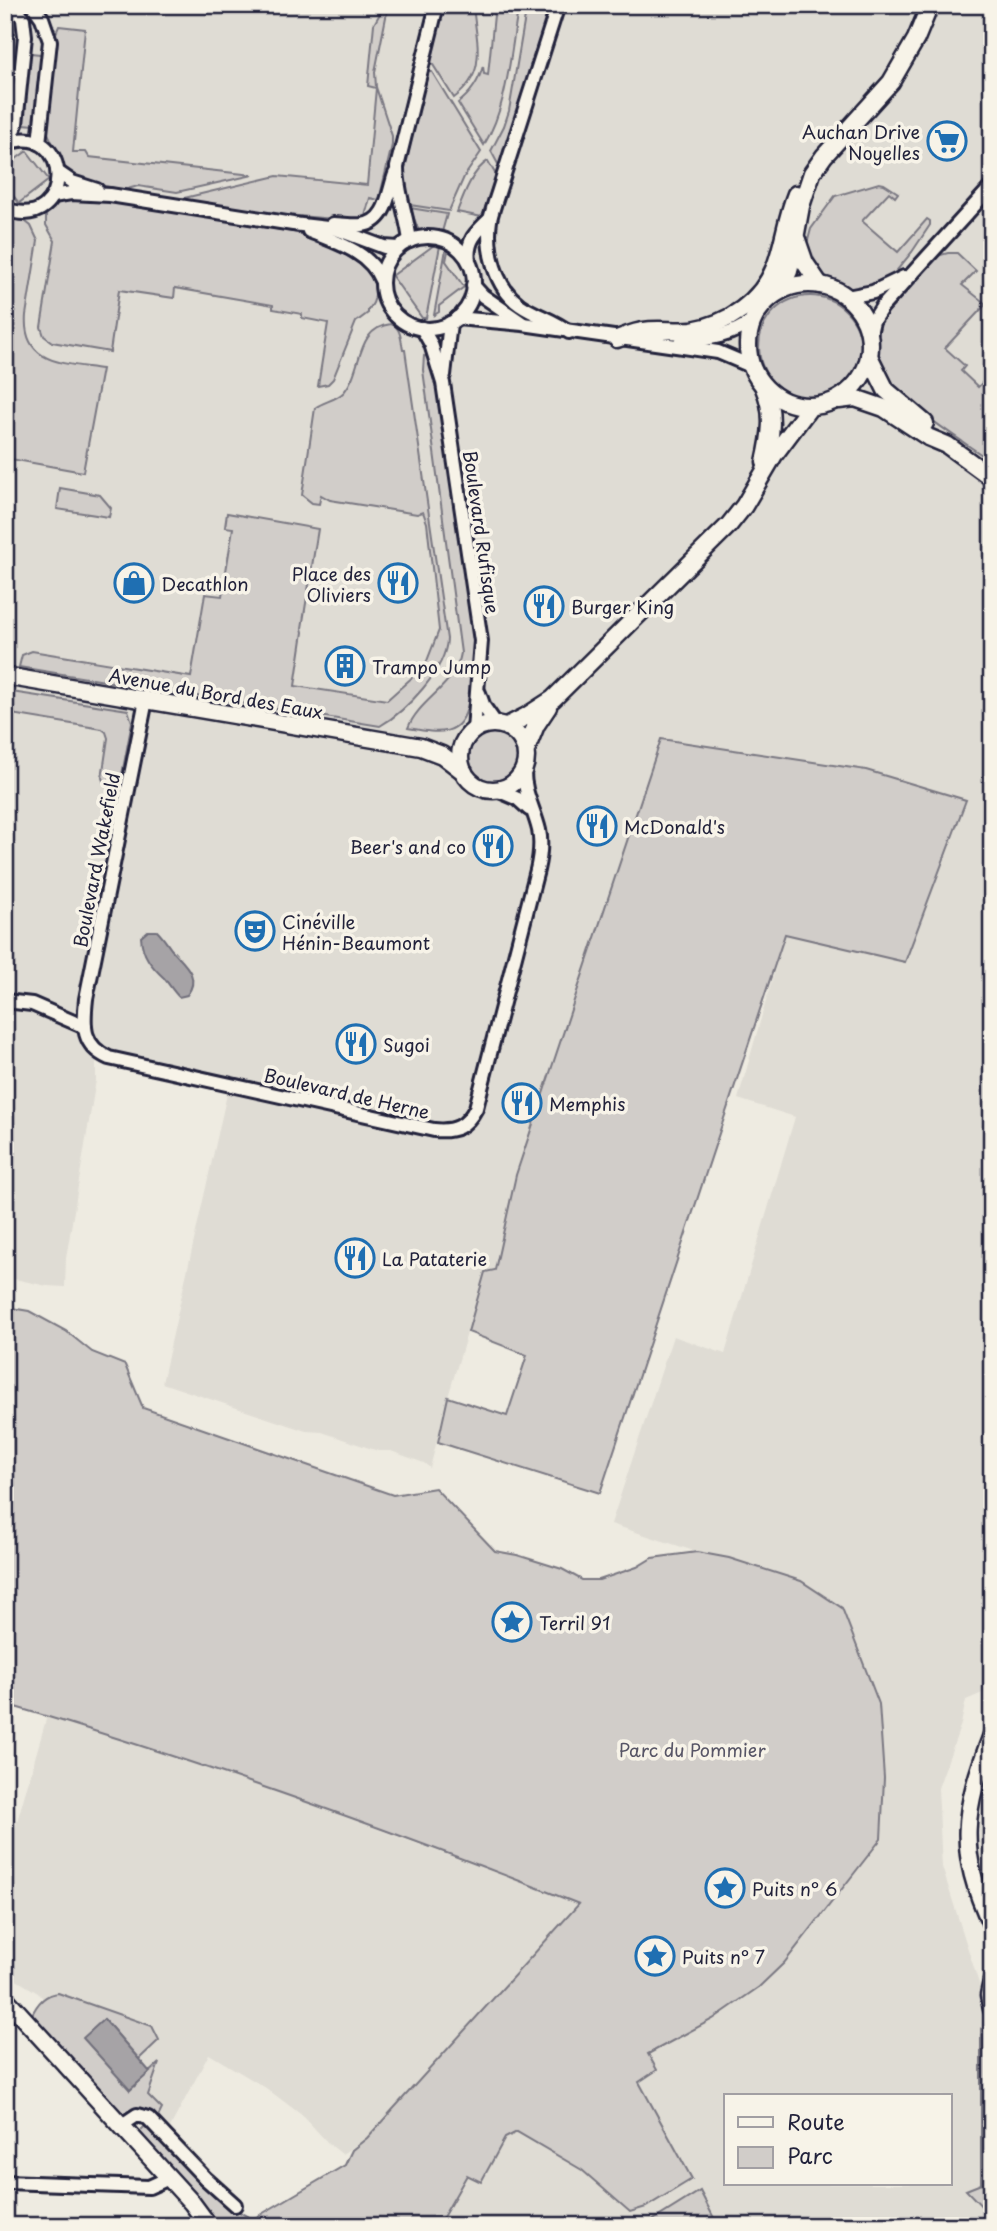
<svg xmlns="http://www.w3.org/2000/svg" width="997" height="2231" font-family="'Playpen Sans',sans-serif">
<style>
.built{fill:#dfdcd4;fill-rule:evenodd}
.green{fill:#d1cdc9;stroke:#7a7882;stroke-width:2}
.water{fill:#a6a3a6;stroke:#716f7b;stroke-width:2}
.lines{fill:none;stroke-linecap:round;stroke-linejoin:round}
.street-casing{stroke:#22223b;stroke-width:18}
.secondary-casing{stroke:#22223b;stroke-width:21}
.street{stroke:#f7f3e8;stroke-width:12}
.secondary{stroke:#f7f3e8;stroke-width:16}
.labels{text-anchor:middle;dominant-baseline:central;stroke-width:7;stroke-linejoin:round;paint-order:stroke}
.poi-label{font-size:18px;fill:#22223b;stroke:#f7f3e8;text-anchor:start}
.street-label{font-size:18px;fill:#22223b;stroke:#f7f3e8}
.park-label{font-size:18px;fill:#575566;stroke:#f7f3e8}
</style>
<rect width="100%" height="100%" fill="#eeebe1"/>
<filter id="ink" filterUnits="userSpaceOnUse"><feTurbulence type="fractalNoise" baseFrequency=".0143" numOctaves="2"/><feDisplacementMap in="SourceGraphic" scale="14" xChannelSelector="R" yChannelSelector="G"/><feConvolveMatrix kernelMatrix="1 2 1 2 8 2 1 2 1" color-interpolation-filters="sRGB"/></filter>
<g filter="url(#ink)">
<!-- built -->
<g class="built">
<path d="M5,5H983L992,14V1689L966,1700L961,1724L938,1788L942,1867L981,1990V2184L966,2190L990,2215L991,2226H718L700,2191L644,2226H421L455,2161L517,2132L582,2170L630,2211L692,2179L639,2082L648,2054L784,1963L880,1839L729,1558L697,1552L611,1524L673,1336L725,1354L795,1117L738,1099L785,934L965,800L544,1089L516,1175L495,1271L485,1272L448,1397L430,1468L424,1463L391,1451H378L322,1432L306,1431L162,1383L229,1085L96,1052V1080L66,1258L65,1287L47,1286L5,1277ZM726,2096H950V2184H726Z"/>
<polygon points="47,1716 113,1736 234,1776 580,1904 367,2138 342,2154 328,2143 303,2116 266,2088 209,2054 168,2131 38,1993 5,1973 5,1864"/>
<polygon points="992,1771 992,1894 982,1867 979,1831 983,1798"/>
</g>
<!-- green -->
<g class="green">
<polygon points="385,5 388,7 375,72 376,87 392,136 392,145 379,200 370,198 365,216 361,217 360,221 273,214 180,199 277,176 367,185 376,88 368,86 374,24"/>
<path d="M444,5H473C476,42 489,72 454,98L430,60Z"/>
<path d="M495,5H516L518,10C510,55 508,105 484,145L458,103C470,94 479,81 483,66L484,74L488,75Z"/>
<polygon points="527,5 549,5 550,10 499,166 491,151 504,126 509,111"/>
<polygon points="59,26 85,29 73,152 86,152 89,157 253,175 177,192 138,186 124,190 105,186 75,177 65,171 47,131 56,33"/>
<polygon points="31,53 40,54 43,58 35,125 23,124 28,56"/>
<polygon points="428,72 432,72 481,152 464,177 449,211 410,205 402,178"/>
<polygon points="27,151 49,180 19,203 5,186 5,167"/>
<path d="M488,161L496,175L482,217L457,212C463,196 473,169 488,161Z"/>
<polygon points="879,183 884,184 898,193 895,197 889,192 862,221 898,252 927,219 930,221 930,225 912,252 889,280 860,290 850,289 827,280 819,274 809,255 807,244 811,229 835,196"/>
<path d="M65,198L110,201L293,232L308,236L347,253V256L371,272C375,286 379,299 368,310V313L356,322L333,379L328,384L318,386L328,323L302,318V314L273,309V305L175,288L174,298L119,290L110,352L52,342L44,336L41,327L55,241L46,225V215L56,203Z"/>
<polygon points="410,208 447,214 442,232 426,230 419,231"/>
<path d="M5,217L21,218L31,226L38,241L26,315C22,365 65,363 102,369L83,472L5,458Z"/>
<polygon points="434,245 440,246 426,318 422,318 392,276"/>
<polygon points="446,249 448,251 446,261 464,287 439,306 439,312 434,315"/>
<path d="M948,253H957L976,271L962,285L986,304L945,348L965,366L961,371L978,387L992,373V462C960,439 909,409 887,378C874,361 873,335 883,317C893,299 922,273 937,256Z"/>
<circle cx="810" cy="347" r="51"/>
<path d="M391,324C401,327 401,340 403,350H405L447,639C446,670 406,711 380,726L19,667L22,655L32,651L191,677L205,594L222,596L233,528L225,527L227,513L318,529L302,628L303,632L295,686L387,700L425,666L439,630L427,523L423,512L417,514L330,500L321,495L319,504L312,503L302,495L315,408C324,401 335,401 344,392C363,370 355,328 391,324Z"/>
<path d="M424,356L431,357L438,379L475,638C475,660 471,681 472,703H468C462,739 436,733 408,728C419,699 456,686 461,653L423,370Z"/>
<polygon points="60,488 100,495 111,508 109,517 57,509"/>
<polygon points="5,691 128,710 132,722 120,785 111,788 104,783 102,778 108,738 106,732 102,729 5,713"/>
<circle cx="493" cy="756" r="25"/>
<polygon points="661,739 866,770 966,800 905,962 785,934 600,1493 438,1442 448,1397 507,1416 527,1355 468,1332 485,1272 495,1270 516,1175"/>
<path d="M5,1307L29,1311L66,1331L92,1352L125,1365L143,1408L393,1495L435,1488L495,1551L517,1555L562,1569L582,1580H599L637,1567L652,1558L697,1552L729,1558L801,1581L842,1608L879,1704L884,1778L881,1839L784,1963L759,1987L713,2019L648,2054L657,2070L639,2082L692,2179L646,2207L630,2212L582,2170L517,2132L505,2138L481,2182L467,2175L438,2226H214L136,2135L148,2123C175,2151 219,2205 253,2219L345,2165L352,2150L367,2138L579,1904C391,1830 200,1761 5,1704Z"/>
<path d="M58,1993L152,2026L159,2040L139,2059L104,2019L130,2090L159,2063L148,2095L162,2109L157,2119L143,2109L129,2111L121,2117L31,2017C36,2005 45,1994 58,1993Z"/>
<polygon points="981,2029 992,2035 992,2226 990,2215 966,2190 981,2184"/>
<polygon points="700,2191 718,2226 644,2226"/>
</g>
<!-- water -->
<g class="water">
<path d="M148,931H157C163,937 166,942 171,949C183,963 202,976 187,995L179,997C173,991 169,984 164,978C151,966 142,955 141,937Z"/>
<polygon points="104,2019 150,2072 130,2090 83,2038"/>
</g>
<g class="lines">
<!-- street casing -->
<g class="street-casing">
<g id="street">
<polyline points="33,5 42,18 50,41 39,143"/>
<path d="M558,5L498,193C495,202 492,211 490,220C486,250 495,287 520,305C536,316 554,320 569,332"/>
<polyline points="8,142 16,124 25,36 23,19 15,5"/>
<path d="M5,144C74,116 76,235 5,209"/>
<polyline points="59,173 72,182 97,190"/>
<polyline points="53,196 71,193 110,195 293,224 336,229 384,247 398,248"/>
<path d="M333,224C342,224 353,226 362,225C387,222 388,193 395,174"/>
<path d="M309,231C336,242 370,252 381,280"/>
<circle cx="428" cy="283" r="46"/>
<path d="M410,241C407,215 397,193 397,167L437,5"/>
<path d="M469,261C466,241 476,232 490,219"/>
<polyline points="473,285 483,296 522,323"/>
<polyline points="847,297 873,292 904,277"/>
<polyline points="457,318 523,324 718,352 751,366"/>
<polyline points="422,328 431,344 443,383 481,641 474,730"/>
<polyline points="870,334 873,321 882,307 992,186"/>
<path d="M681,342C708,339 731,337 753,320"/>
<polyline points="444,375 450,323"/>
<polyline points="479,693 484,707 496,724"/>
<path d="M146,700L86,999C83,1026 82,1046 109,1058L434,1130C455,1132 466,1127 476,1108L537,870C540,857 542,844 539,830C534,809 523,792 524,769"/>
<polyline points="497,790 518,799 529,809"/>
<polyline points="5,1001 32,1004 85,1027"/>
<polyline points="122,2125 137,2115 148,2118 205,2178 235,2205"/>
<polyline points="5,2182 149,2187 169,2178"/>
</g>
</g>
<!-- secondary casing -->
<g class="secondary-casing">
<g id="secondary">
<polyline points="797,240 805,263 820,285"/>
<circle cx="809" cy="345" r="61"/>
<polyline points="780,291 789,271 801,206 812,173 824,156 891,82 916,39 930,5"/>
<path d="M617,339C626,336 635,332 643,331C659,328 676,332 692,330C728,324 761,302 775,267C784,243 786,219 796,194"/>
<polyline points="869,356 886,390 925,423"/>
<path d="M764,388C775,413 771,436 765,462"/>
<polyline points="839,400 855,398 884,408 928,437 947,445 992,478"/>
<polyline points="5,676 421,747 442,755 464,772"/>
<circle cx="493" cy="757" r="33"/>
<polyline points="507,726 525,717 553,699 729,525 744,506 774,455 810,407"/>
<polyline points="526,750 536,725 548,707"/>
<path d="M992,1735C963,1810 956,1850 992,1926"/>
<polyline points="992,1981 989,1995 992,2009"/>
<polyline points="5,1998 192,2203 209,2226"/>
</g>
</g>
<!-- street -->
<use href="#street" class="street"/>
<!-- secondary -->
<use href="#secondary" class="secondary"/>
</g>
</g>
<!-- icons -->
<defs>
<g id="supermarket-ring" transform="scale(2.0125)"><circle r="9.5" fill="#f7f3e8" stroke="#1f6fb2" stroke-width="1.5"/><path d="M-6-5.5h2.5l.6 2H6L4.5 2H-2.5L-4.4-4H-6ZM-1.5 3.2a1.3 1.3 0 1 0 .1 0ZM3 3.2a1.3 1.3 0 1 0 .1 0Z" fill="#1f6fb2"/></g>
<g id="shop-ring" transform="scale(2.0125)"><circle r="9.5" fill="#f7f3e8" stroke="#1f6fb2" stroke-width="1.5"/><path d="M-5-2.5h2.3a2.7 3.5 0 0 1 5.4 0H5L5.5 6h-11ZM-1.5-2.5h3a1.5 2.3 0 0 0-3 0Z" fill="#1f6fb2"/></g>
<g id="restaurant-ring" transform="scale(2.0125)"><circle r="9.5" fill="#f7f3e8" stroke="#1f6fb2" stroke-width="1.5"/><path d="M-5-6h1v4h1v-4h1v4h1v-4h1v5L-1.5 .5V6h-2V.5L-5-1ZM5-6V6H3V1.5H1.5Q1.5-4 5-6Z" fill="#1f6fb2"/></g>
<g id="building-ring" transform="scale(2.0125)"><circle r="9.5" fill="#f7f3e8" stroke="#1f6fb2" stroke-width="1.5"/><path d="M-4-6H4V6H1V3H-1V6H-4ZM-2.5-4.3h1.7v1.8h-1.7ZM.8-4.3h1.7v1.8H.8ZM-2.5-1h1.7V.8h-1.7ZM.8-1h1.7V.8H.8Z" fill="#1f6fb2"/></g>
<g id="theatre-ring" transform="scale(2.0125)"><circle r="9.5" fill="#f7f3e8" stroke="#1f6fb2" stroke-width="1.5"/><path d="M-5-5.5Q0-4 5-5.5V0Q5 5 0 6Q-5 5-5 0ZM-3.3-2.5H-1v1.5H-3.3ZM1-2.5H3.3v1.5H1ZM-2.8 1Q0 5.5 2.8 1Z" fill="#1f6fb2"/></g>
<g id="sight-ring" transform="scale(2.0125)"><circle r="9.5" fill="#f7f3e8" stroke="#1f6fb2" stroke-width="1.5"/><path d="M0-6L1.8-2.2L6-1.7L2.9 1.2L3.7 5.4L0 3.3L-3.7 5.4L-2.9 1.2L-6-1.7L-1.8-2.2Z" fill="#1f6fb2"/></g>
</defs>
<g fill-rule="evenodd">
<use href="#supermarket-ring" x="947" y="141"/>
<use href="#shop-ring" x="134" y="583"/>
<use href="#restaurant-ring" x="398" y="583"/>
<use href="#restaurant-ring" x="544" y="606"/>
<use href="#building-ring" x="345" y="666"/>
<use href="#restaurant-ring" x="597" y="826"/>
<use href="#restaurant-ring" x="493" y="846"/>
<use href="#theatre-ring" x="255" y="931"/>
<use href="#restaurant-ring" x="356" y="1044"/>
<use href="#restaurant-ring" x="522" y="1103"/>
<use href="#restaurant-ring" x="355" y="1258"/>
<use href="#sight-ring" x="512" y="1622"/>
<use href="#sight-ring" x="725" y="1888"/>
<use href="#sight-ring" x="655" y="1956"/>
</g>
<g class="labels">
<!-- poi labels -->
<g class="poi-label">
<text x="920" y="131" text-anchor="end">Auchan Drive<tspan x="920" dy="21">Noyelles</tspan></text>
<text x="371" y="573" text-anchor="end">Place des<tspan x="371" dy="21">Oliviers</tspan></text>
<text x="161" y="583">Decathlon</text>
<text x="571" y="606">Burger King</text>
<text x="372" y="666">Trampo Jump</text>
<text x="624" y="826">McDonald's</text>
<text x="466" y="846" text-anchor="end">Beer's and co</text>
<text x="282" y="921">Cinéville<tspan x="282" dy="21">Hénin-Beaumont</tspan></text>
<text x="383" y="1044">Sugoi</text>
<text x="549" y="1103">Memphis</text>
<text x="382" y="1258">La Pataterie</text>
<text x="539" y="1622">Terril 91</text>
<text x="752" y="1888">Puits n° 6</text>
<text x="682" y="1956">Puits n° 7</text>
</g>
<!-- street labels -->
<g class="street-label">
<text transform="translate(482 532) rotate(82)">Boulevard Rufisque</text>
<text transform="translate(216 693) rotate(10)">Avenue du Bord des Eaux</text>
<text transform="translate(96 860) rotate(-79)">Boulevard Wakefield</text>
<text transform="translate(347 1093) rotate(13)">Boulevard de Herne</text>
</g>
<!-- park labels -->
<g class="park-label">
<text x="692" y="1749">Parc du Pommier</text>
</g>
</g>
<!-- margin -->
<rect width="997" height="2231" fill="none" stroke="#f7f3e8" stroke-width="28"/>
<rect x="14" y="14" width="969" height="2203" fill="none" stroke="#22223b" stroke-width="2.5" filter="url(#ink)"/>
<!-- legend -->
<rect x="724" y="2094" width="228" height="91" fill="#f7f3e8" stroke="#a29fa3" stroke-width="2"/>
<rect x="738" y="2117" width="35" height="10" fill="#f7f3e8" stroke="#a29fa3" stroke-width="2"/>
<text x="787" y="2130" font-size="21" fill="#22223b">Route</text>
<rect x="738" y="2147" width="35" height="21" fill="#d1cdc9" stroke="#a29fa3" stroke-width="2"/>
<text x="787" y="2164" font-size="21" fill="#22223b">Parc</text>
</svg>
